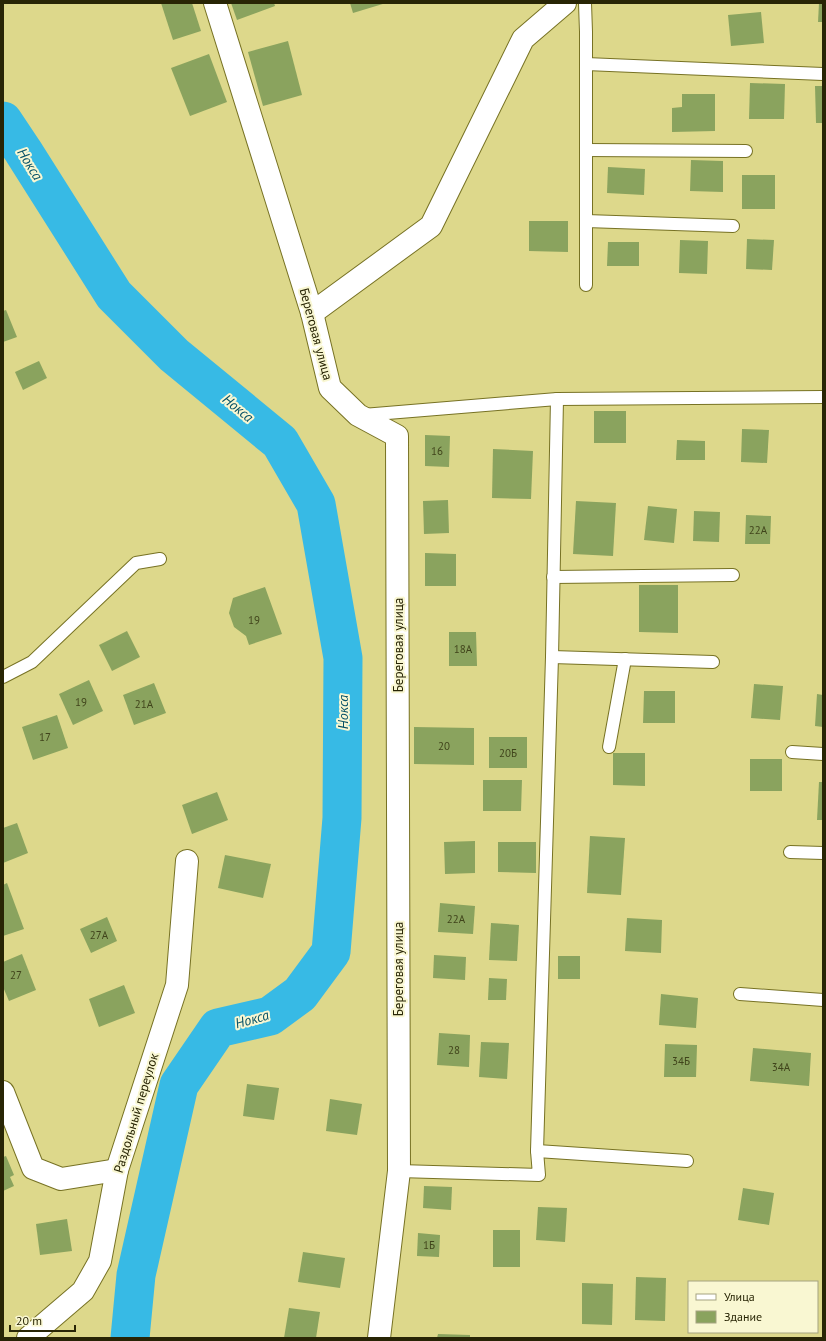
<svg xmlns="http://www.w3.org/2000/svg" width="826" height="1341" font-family="'PT Sans',sans-serif">
<style>
.lines{fill:none;stroke-linecap:round;stroke-linejoin:round}
.river{stroke:#37bae5;stroke-width:39}
.building{fill:#8aa35e}
.service-casing{stroke:#777224;stroke-width:14}
.minor-casing{stroke:#777224;stroke-width:24}
.service{stroke:#fff;stroke-width:12}
.minor{stroke:#fff;stroke-width:22}
.labels{text-anchor:middle;dominant-baseline:central;stroke-width:4;stroke-linejoin:round;paint-order:stroke}
.number-label{font-size:11px;fill:#40441b}
.street-label{font-size:13px;fill:#282505;stroke:#f9f7d2}
.water-label{font-size:14px;font-style:italic;fill:#065167;stroke:#f9f7d2}
</style>
<rect width="100%" height="100%" fill="#ddd88b"/>
<g class="lines">
<!-- river -->
<polyline class="river" points="3,121 23,151 114,295 174,355 280,442 316,504 343,658 342,818 331,952 300,994 270,1016 218,1028 179,1085 136,1275 130,1338"/>
</g>
<!-- building -->
<g class="building">
<polygon points="161,3 192,3 201,31 173,40"/>
<polygon points="231,3 274,3 275,6 237,20"/>
<polygon points="350,3 386,3 353,13"/>
<polygon points="819,3 823,3 823,22 818,22"/>
<polygon points="761,12 764,43 731,46 728,15"/>
<polygon points="288,41 302,95 263,106 248,52"/>
<polygon points="209,54 227,102 190,116 171,68"/>
<polygon points="750,83 785,84 784,119 749,119"/>
<polygon points="815,86 823,86 823,123 816,123"/>
<polygon points="682,94 715,94 715,131 672,132 672,108 682,107"/>
<polygon points="691,160 723,161 723,192 690,191"/>
<polygon points="608,167 645,169 644,195 607,193"/>
<rect x="742" y="175" width="33" height="34"/>
<polygon points="529,221 568,221 568,252 529,251"/>
<polygon points="747,239 774,240 772,270 746,269"/>
<polygon points="680,240 708,241 707,274 679,273"/>
<polygon points="608,242 639,242 639,266 607,266"/>
<polygon points="6,310 17,337 3,342 3,311"/>
<polygon points="39,361 47,378 23,390 15,372"/>
<rect x="594" y="411" width="32" height="32"/>
<polygon points="742,429 769,430 767,463 741,462"/>
<polygon points="425,435 450,436 449,467 425,466"/>
<polygon points="677,440 705,441 705,460 676,460"/>
<polygon points="493,449 533,451 531,499 492,498"/>
<polygon points="448,500 449,533 424,534 423,501"/>
<polygon points="576,501 616,503 613,556 573,554"/>
<polygon points="648,506 677,509 674,543 644,540"/>
<polygon points="694,511 720,512 719,542 693,541"/>
<polygon points="746,515 771,516 770,544 745,544"/>
<polygon points="425,553 456,554 456,586 425,586"/>
<polygon points="639,585 678,585 678,633 639,632"/>
<polygon points="265,587 282,634 249,645 246,636 234,627 229,613 233,598"/>
<polygon points="127,631 140,657 112,671 99,645"/>
<polygon points="449,632 476,632 477,666 449,666"/>
<polygon points="89,680 103,711 73,725 59,694"/>
<polygon points="154,683 166,713 134,725 123,695"/>
<polygon points="754,684 783,686 780,720 751,718"/>
<polygon points="644,691 675,691 675,723 643,723"/>
<polygon points="817,694 823,695 823,727 815,726"/>
<polygon points="57,715 68,748 33,760 22,727"/>
<polygon points="414,727 474,728 474,765 414,764"/>
<rect x="489" y="737" width="38" height="31"/>
<polygon points="613,753 645,753 645,786 613,785"/>
<rect x="750" y="759" width="32" height="32"/>
<polygon points="483,780 522,780 521,811 483,811"/>
<polygon points="819,782 823,782 823,820 817,820"/>
<polygon points="217,792 228,820 192,834 182,805"/>
<polygon points="17,823 28,853 3,863 3,828"/>
<polygon points="590,836 625,838 621,895 587,893"/>
<polygon points="475,841 475,873 445,874 444,842"/>
<polygon points="498,842 536,842 536,873 498,872"/>
<polygon points="225,855 271,864 263,898 218,888"/>
<polygon points="7,883 24,929 3,936 3,885"/>
<polygon points="440,903 475,906 473,934 438,932"/>
<polygon points="107,917 117,941 91,953 80,929"/>
<polygon points="627,918 662,920 661,953 625,951"/>
<polygon points="491,923 519,925 517,961 489,960"/>
<polygon points="22,954 36,990 9,1001 3,987 3,962"/>
<polygon points="434,955 466,957 465,980 433,978"/>
<rect x="558" y="956" width="22" height="23"/>
<polygon points="489,978 507,979 506,1000 488,1000"/>
<polygon points="124,985 135,1013 99,1027 89,999"/>
<polygon points="661,994 698,998 696,1028 659,1025"/>
<polygon points="439,1033 470,1035 469,1067 437,1065"/>
<polygon points="481,1042 509,1043 507,1079 479,1077"/>
<polygon points="665,1044 697,1045 696,1077 664,1077"/>
<polygon points="753,1048 811,1053 809,1086 750,1081"/>
<polygon points="247,1084 279,1088 274,1120 243,1116"/>
<polygon points="330,1099 362,1104 357,1135 326,1131"/>
<polygon points="6,1156 14,1175 10,1177 14,1186 3,1191 3,1157"/>
<polygon points="424,1186 452,1187 451,1210 423,1208"/>
<polygon points="743,1188 774,1193 769,1225 738,1220"/>
<polygon points="538,1207 567,1208 565,1242 536,1240"/>
<polygon points="67,1219 72,1251 40,1255 36,1224"/>
<rect x="493" y="1230" width="27" height="37"/>
<polygon points="418,1233 440,1235 439,1257 417,1256"/>
<polygon points="303,1252 345,1258 340,1288 298,1282"/>
<polygon points="636,1277 666,1278 665,1321 635,1320"/>
<polygon points="582,1283 613,1284 612,1325 582,1324"/>
<polygon points="289,1308 320,1312 316,1338 284,1338"/>
<polygon points="438,1334 470,1335 470,1338 437,1338"/>
</g>
<g class="lines">
<!-- service casing -->
<g class="service-casing">
<g id="service">
<polyline points="585,3 586,32 586,285"/>
<polyline points="586,64 823,74"/>
<polyline points="586,150 746,151"/>
<polyline points="586,221 733,226"/>
<polyline points="363,415 557,399 823,397"/>
<polyline points="553,577 733,575"/>
<polyline points="552,657 713,662"/>
<polyline points="3,677 32,662 136,563 160,559"/>
<polyline points="609,747 625,659"/>
<polyline points="792,752 823,754"/>
<polyline points="790,852 823,853"/>
<polyline points="740,994 823,1000"/>
<polyline points="537,1151 687,1161"/>
<polyline points="399,1171 539,1175 537,1151 552,657 557,399"/>
</g>
</g>
<!-- minor casing -->
<g class="minor-casing">
<g id="minor">
<polyline points="215,3 312,313 330,388 358,415 397,436 399,1171 379,1338"/>
<polyline points="312,313 431,226 523,39 565,3"/>
<polyline points="3,1092 33,1168 61,1179 117,1170"/>
<polyline points="28,1338 83,1291 100,1261 117,1170 177,985 187,861"/>
</g>
</g>
<!-- service -->
<use href="#service" class="service"/>
<!-- minor -->
<use href="#minor" class="minor"/>
</g>
<g class="labels">
<!-- number labels -->
<g class="number-label">
<text x="437" y="451">16</text>
<text x="758" y="530">22А</text>
<text x="254" y="620">19</text>
<text x="463" y="649">18А</text>
<text x="81" y="702">19</text>
<text x="144" y="704">21А</text>
<text x="45" y="737">17</text>
<text x="444" y="746">20</text>
<text x="508" y="753">20Б</text>
<text x="456" y="919">22А</text>
<text x="99" y="935">27А</text>
<text x="16" y="975">27</text>
<text x="454" y="1050">28</text>
<text x="681" y="1061">34Б</text>
<text x="781" y="1067">34А</text>
<text x="429" y="1245">1Б</text>
</g>
<!-- street labels -->
<g class="street-label">
<text transform="translate(316 334) rotate(75)">Береговая улица</text>
<text transform="translate(398 645) rotate(-90)">Береговая улица</text>
<text transform="translate(398 969) rotate(-90)">Береговая улица</text>
<text transform="translate(136 1113) rotate(-73)">Раздольный переулок</text>
</g>
<!-- water labels -->
<g class="water-label">
<text transform="translate(30 164) rotate(58)">Нокса</text>
<text transform="translate(238 408) rotate(39)">Нокса</text>
<text transform="translate(343 712) rotate(-90)">Нокса</text>
<text transform="translate(252 1019) rotate(-16)">Нокса</text>
</g>
</g>
<!-- border -->
<rect width="826" height="1341" fill="none" stroke="#282505" stroke-width="8"/>
<!-- legend -->
<rect x="688" y="1281" width="130" height="52" fill="#f9f7d2" stroke="#a5a380"/>
<rect x="696" y="1294" width="20" height="6" fill="#ffffff" stroke="#a5a380"/>
<text x="724" y="1301" font-size="12" fill="#282505">Улица</text>
<rect x="696" y="1311" width="20" height="12" fill="#8aa35e" stroke="#a5a380"/>
<text x="724" y="1321" font-size="12" fill="#282505">Здание</text>
<!-- scale -->
<path d="M10 1325v6h65v-6" fill="none" stroke="#282505" stroke-width="2"/>
<text x="16" y="1325" font-size="12" fill="#282505" stroke="#f9f7d2" stroke-width="3" paint-order="stroke">20 m</text>
</svg>
